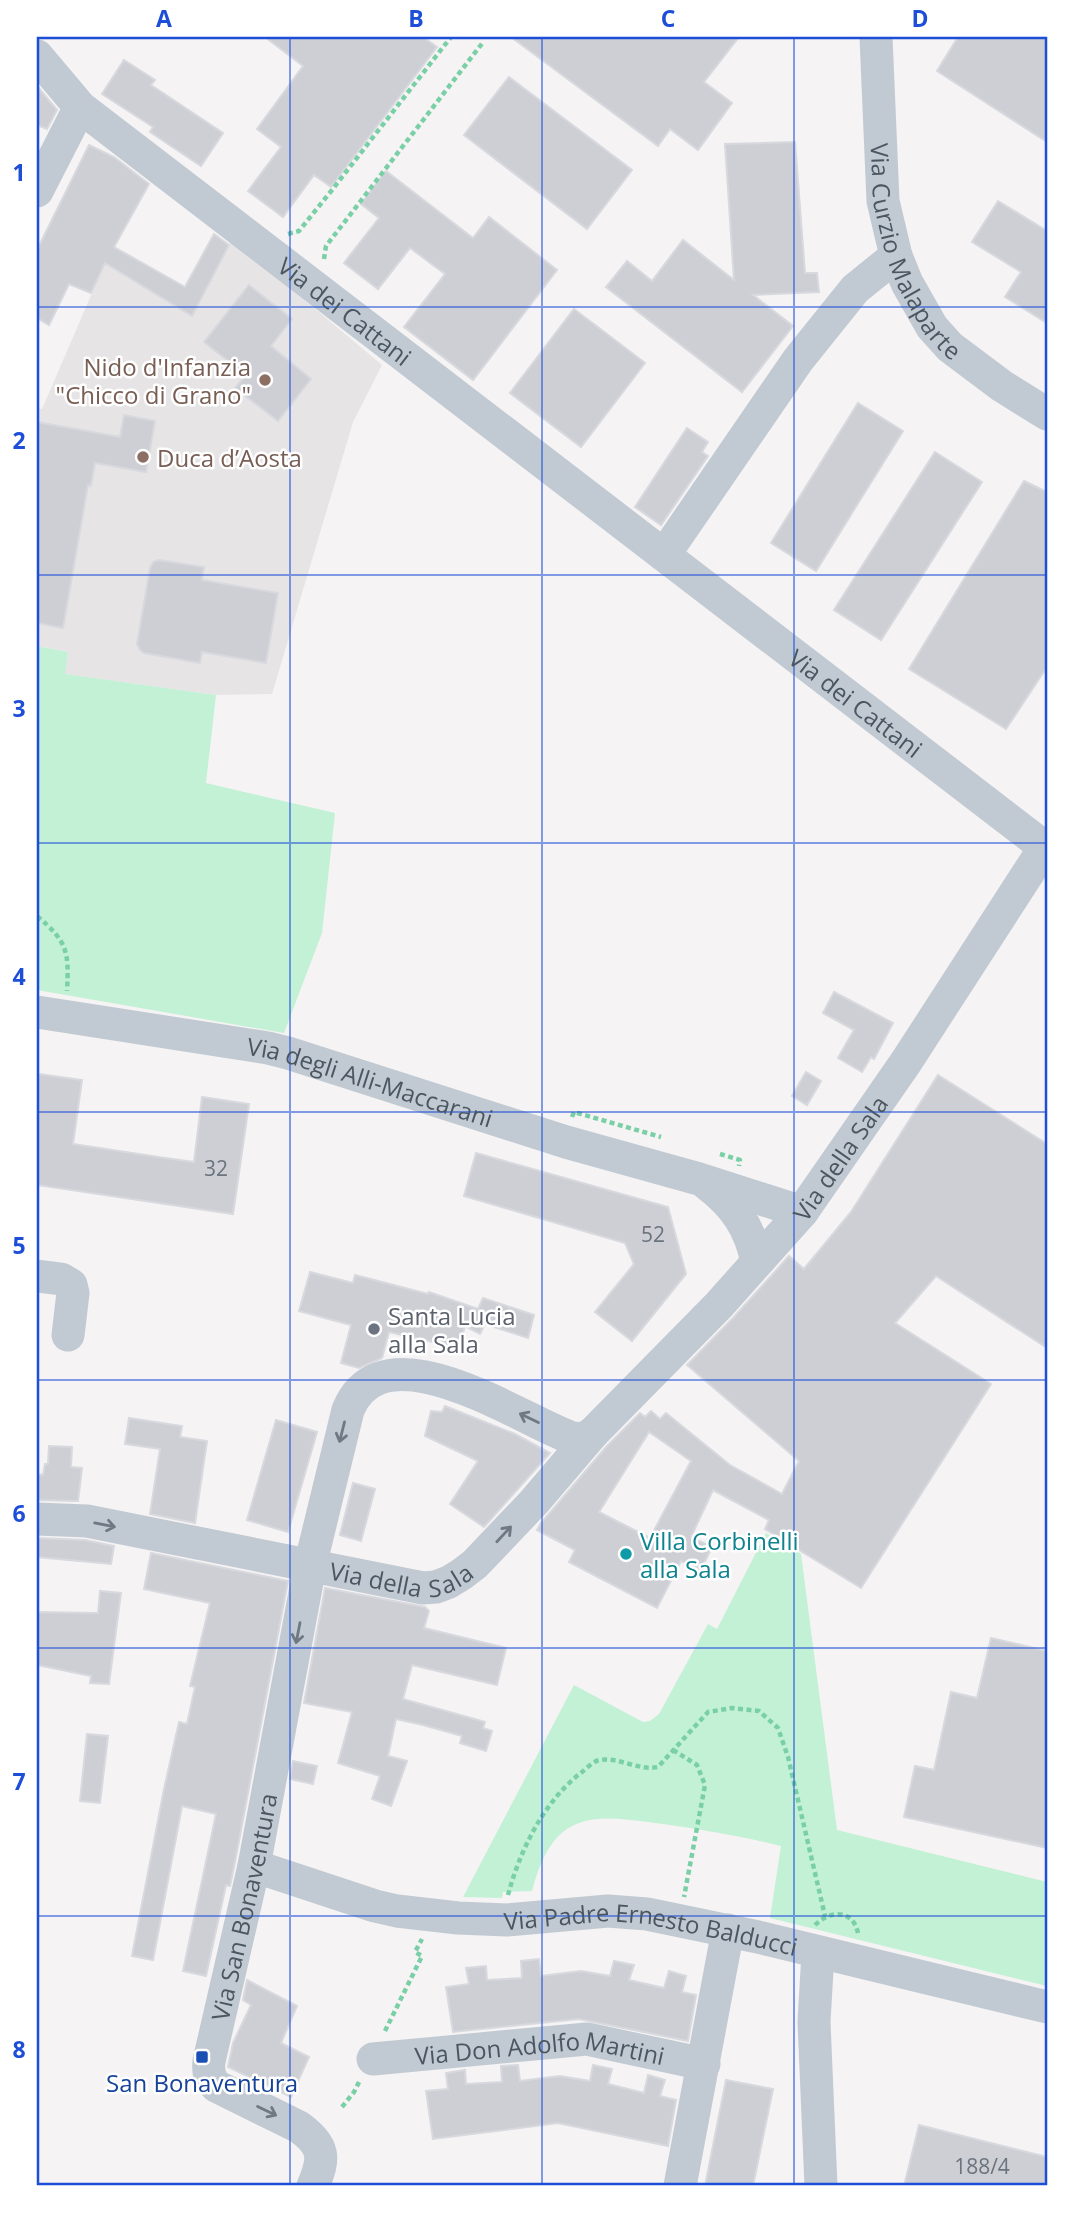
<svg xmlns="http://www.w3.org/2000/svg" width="1084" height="2223" font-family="'Open Sans',sans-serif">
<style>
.education{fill:#e6e4e5}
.green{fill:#c3f1d5}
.building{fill:#cdcfd5;stroke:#d7d9de;stroke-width:2;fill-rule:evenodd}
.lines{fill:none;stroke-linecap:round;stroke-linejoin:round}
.path{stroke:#7ad0a6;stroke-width:4.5;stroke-dasharray:5 3.5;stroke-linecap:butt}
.minor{stroke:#c1cad2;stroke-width:33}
.oneway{stroke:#6e7983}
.grid{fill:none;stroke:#1d4ed8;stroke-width:2;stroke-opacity:0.55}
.education-dot{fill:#8d6e63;stroke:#fff;stroke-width:2.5}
.worship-dot{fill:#6b7280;stroke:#fff;stroke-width:2.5}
.culture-dot{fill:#0f9aa8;stroke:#fff;stroke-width:2.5}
.transit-dot{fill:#1a4fb4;stroke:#fff;stroke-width:2.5}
.labels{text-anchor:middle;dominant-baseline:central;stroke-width:5;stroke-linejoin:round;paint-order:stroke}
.number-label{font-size:21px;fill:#6b747e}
.street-label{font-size:24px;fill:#4a5661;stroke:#fff}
.education-label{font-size:24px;fill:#785e54;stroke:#fff;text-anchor:end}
.worship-label{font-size:24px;fill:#5b616d;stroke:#fff;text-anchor:start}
.culture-label{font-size:24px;fill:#0d838f;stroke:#fff;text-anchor:start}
.transit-label{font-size:24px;fill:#164399;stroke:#fff}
.neatline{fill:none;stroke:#1d4ed8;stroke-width:2.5}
.grid-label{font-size:23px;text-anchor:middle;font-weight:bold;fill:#1d4ed8}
</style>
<rect width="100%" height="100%" fill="#f5f3f3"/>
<!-- education -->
<polygon class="education" points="232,239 382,365 353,422 272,694 216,695 64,674 68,652 37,646 37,408 42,409 105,263 192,316"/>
<!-- green -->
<g class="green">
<polygon points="37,646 68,652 65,674 216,695 206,783 335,813 322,933 284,1033 37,990"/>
<path d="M766,1533L801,1554L837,1830L1047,1882V1986L770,1918L781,1846C737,1835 693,1828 648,1822C626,1820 601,1815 579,1823C550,1833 539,1865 532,1891L503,1892L502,1898L463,1897L574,1685L643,1722L650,1721L659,1714L708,1624L717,1629Z"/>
</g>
<!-- building -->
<g class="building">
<polygon points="265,37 423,37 437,47 331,187 314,175 283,217 248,191 281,147 257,129 303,66"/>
<polygon points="511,37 739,37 704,82 732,103 698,150 670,129 658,146"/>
<polygon points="958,37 1047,37 1047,142 937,71"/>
<polygon points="124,60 155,80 151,85 223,133 201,166 150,132 153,127 102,94"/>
<polygon points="509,77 632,170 587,229 464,135"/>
<polygon points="37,86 57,110 47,129 37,125"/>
<polygon points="795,142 805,273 817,273 819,292 753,295 793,326 742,392 606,287 627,261 652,281 683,240 734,280 725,144"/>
<polygon points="89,145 114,157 149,184 114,247 185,287 214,234 229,245 192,316 105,263 91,293 69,284 49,325 37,318 37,250"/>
<polygon points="386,171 473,238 489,217 557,270 473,380 404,327 445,274 410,248 378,289 344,263 379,218 361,204"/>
<polygon points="998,201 1047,231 1047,323 1005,297 1021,272 972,242"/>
<polygon points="249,285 292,319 271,346 311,379 278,421 235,388 246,375 204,342"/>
<polygon points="574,309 645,363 581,447 510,393"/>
<polygon points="858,403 903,431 816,571 771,543"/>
<polygon points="124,415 155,421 146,472 95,463 91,486 88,485 63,628 37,623 37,422 120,437"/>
<polygon points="687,428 708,442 702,452 708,456 661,525 635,507"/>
<polygon points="935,452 982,482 881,640 834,610"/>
<polygon points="1024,481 1047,492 1047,667 1006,729 909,669"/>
<polygon points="159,560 204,567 202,580 278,593 266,663 202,652 200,663 144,653 140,650 137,644 150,568 153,562"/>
<polygon points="834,992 893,1023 874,1059 871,1057 862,1072 838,1058 854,1030 823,1013"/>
<polygon points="806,1072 821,1081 807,1105 792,1096"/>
<polygon points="39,1074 82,1080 73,1144 165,1158 194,1162 202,1097 249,1104 233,1214 37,1185 37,1087"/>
<path d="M938,1075L1047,1144V1348L936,1276L895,1323L991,1384L861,1588L765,1529L769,1520L713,1490L691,1537L712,1547L701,1570L681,1561L657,1608L569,1562L575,1550L537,1530L541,1523L606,1447L640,1413L645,1417L651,1411L660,1419L666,1413L730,1465L782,1494L799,1461L687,1365L733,1318L789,1256L804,1269L851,1212ZM649,1432L691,1461L650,1538L599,1512Z"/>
<polygon points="476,1153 668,1207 686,1274 632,1341 595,1312 634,1264 625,1243 464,1196"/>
<polygon points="310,1272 353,1283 355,1275 428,1294 429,1292 478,1309 483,1298 534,1315 528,1338 485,1324 480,1334 465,1326 459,1348 389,1332 382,1358 359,1368 341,1363 351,1325 299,1311"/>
<polygon points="445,1406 515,1434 550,1453 484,1527 450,1504 478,1461 425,1436 431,1411 442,1412"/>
<polygon points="129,1418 182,1426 180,1437 207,1441 195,1523 150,1514 160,1449 125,1444"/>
<polygon points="276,1420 317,1432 288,1532 247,1520"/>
<polygon points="49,1446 72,1447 71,1467 82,1468 78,1501 37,1500 37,1474 43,1475 45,1464 48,1464"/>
<polygon points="353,1483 375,1489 361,1541 340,1535"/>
<polygon points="37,1538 85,1540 114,1546 111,1564 37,1557"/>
<polygon points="151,1553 288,1581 235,1862 230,1886 226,1885 206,1976 183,1971 216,1814 182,1806 153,1960 132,1956 164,1789 179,1722 187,1724 195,1687 190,1686 210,1603 144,1589"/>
<polygon points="325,1588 425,1607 429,1611 424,1628 506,1648 497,1685 412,1665 403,1699 485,1722 483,1728 492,1731 486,1751 460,1743 462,1736 423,1725 396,1719 388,1756 407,1761 391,1806 372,1799 380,1776 338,1763 352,1712 304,1703"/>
<polygon points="100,1591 121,1593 109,1684 90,1683 91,1676 37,1665 37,1612 98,1613"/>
<polygon points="991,1638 1047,1651 1047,1848 904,1817 915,1766 934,1770 951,1692 977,1698"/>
<polygon points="87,1734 108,1736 100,1803 80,1801"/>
<polygon points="293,1761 317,1766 313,1784 290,1779"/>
<polygon points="539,1959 541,1976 581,1971 610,1976 614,1961 634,1965 629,1980 664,1988 669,1971 686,1976 682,1992 696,1995 688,2041 579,2019 453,2032 446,1987 469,1984 466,1968 486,1966 487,1980 522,1978 521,1961"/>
<polygon points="247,1980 297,2006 281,2043 309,2057 291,2097 228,2067 233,2043 251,2005 243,2000"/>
<polygon points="518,2065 520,2081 560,2076 590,2081 593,2065 612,2069 608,2084 644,2093 648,2075 665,2080 660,2096 676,2100 668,2146 558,2123 433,2139 426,2091 448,2089 446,2073 465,2070 466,2084 502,2082 501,2066"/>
<polygon points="726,2080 773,2089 753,2186 705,2186"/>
<polygon points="919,2125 1047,2157 1047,2186 904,2186"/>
</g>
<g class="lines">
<!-- path -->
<g class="path">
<polyline points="288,234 299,231 332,190 451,37"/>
<polyline points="324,259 326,246 484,41"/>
<path d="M37,916C68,942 69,952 67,991"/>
<polyline points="572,1117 574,1112 661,1137"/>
<polyline points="720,1154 740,1160 739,1166"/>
<polyline points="673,1750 697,1765 705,1785 684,1897"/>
<path d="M508,1895C520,1850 544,1801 582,1772C587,1768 593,1761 600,1760C620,1757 638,1771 658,1767L708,1712L732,1708L759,1711L778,1728L788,1757L825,1916"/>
<path d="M815,1925C830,1910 853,1909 858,1933"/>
<polyline points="385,2031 422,1956 415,1952 422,1939"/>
<polyline points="342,2107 354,2092 359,2082"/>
</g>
<!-- minor -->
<g class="minor">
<path id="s1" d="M876,37L883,201L896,256L907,283L932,327L950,347L1002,386L1047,414"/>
<path id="s2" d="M37,56L80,107L1047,849"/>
<polyline points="37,191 80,107"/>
<polyline points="664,555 798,360 855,289 896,256"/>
<path id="s3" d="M37,1012L268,1048L288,1053L566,1142L699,1179L802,1212"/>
<path d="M707,1184C735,1205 750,1228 757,1262"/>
<polyline points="37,1276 61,1279 71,1285 73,1293 68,1335"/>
<path id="s4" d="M37,1519L87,1521L423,1588L436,1587L449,1582L462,1574L475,1564L534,1502L592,1434L719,1305L802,1212L906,1062L1045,847"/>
<path id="s5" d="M254,1866L375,1906L397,1911L458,1918L507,1920L608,1911L647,1914L758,1937L1047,2007"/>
<polyline points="818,1953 814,2022 821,2186"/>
<path id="s6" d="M373,2059L587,2039L704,2064"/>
<path id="s7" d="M313,2186C325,2158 325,2146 299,2127L216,2086C209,2078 208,2071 209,2061L254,1866L310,1566L348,1410C383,1324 519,1419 572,1438L582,1439L592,1434"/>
<polyline points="680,2186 728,1930"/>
</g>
</g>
<!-- one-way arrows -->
<defs><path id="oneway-shaft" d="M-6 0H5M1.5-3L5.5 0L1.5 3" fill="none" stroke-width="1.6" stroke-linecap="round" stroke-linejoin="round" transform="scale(1.75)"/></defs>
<g class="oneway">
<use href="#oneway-shaft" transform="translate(529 1418) rotate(-154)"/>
<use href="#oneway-shaft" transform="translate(342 1432) rotate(104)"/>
<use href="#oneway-shaft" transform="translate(105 1525) rotate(11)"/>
<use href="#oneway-shaft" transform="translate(504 1534) rotate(-47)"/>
<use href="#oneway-shaft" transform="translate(298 1633) rotate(101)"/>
<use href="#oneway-shaft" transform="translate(267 2111) rotate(26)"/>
</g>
<!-- grid -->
<path class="grid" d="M290,37V2186M542,37V2186M794,37V2186M37,307H1047M37,575H1047M37,843H1047M37,1112H1047M37,1380H1047M37,1648H1047M37,1916H1047"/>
<!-- markers -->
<g class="education-dot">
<circle cx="265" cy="380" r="7"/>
<circle cx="143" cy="457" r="7"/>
</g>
<circle class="worship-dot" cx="374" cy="1329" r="7"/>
<circle class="culture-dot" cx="626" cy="1554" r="7"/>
<rect class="transit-dot" x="195" y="2050" width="14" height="14" rx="3.5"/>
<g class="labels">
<!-- number labels -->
<g class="number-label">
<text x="216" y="1168">32</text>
<text x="653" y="1234">52</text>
<text x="982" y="2166">188/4</text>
</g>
<!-- street labels -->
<g class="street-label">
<text stroke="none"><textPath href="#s1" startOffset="222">Via Curzio Malaparte</textPath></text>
<text stroke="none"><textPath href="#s2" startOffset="401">Via dei Cattani</textPath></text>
<text stroke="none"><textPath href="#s2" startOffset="1045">Via dei Cattani</textPath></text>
<text stroke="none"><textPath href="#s3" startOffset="341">Via degli Alli-Maccarani</textPath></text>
<text stroke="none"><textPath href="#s4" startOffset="998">Via della Sala</textPath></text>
<text stroke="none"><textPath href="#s4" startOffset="371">Via della Sala</textPath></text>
<text stroke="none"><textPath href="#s7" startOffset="346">Via San Bonaventura</textPath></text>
<text stroke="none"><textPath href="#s5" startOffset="406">Via Padre Ernesto Balducci</textPath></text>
<text stroke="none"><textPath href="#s6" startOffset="168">Via Don Adolfo Martini</textPath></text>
</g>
<!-- education labels -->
<g class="education-label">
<text x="251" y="366">Nido d'Infanzia<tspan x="251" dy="28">"Chicco di Grano"</tspan></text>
<text x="157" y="457" text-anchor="start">Duca d’Aosta</text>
</g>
<!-- worship labels -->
<g class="worship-label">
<text x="388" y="1315">Santa Lucia<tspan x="388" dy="28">alla Sala</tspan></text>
</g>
<!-- culture labels -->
<g class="culture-label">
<text x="640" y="1540">Villa Corbinelli<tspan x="640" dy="28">alla Sala</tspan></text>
</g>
<!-- transit labels -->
<g class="transit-label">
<text x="202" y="2082">San Bonaventura</text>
</g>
</g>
<!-- border -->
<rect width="1084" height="2223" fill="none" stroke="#ffffff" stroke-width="77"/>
<rect x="38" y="38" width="1008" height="2146" class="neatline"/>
<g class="grid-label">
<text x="164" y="27">A</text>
<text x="416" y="27">B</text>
<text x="668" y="27">C</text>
<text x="920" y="27">D</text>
<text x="19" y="181">1</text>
<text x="19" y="449">2</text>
<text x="19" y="717">3</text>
<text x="19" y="985">4</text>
<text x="19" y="1254">5</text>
<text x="19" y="1522">6</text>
<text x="19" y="1790">7</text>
<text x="19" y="2058">8</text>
</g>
</svg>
